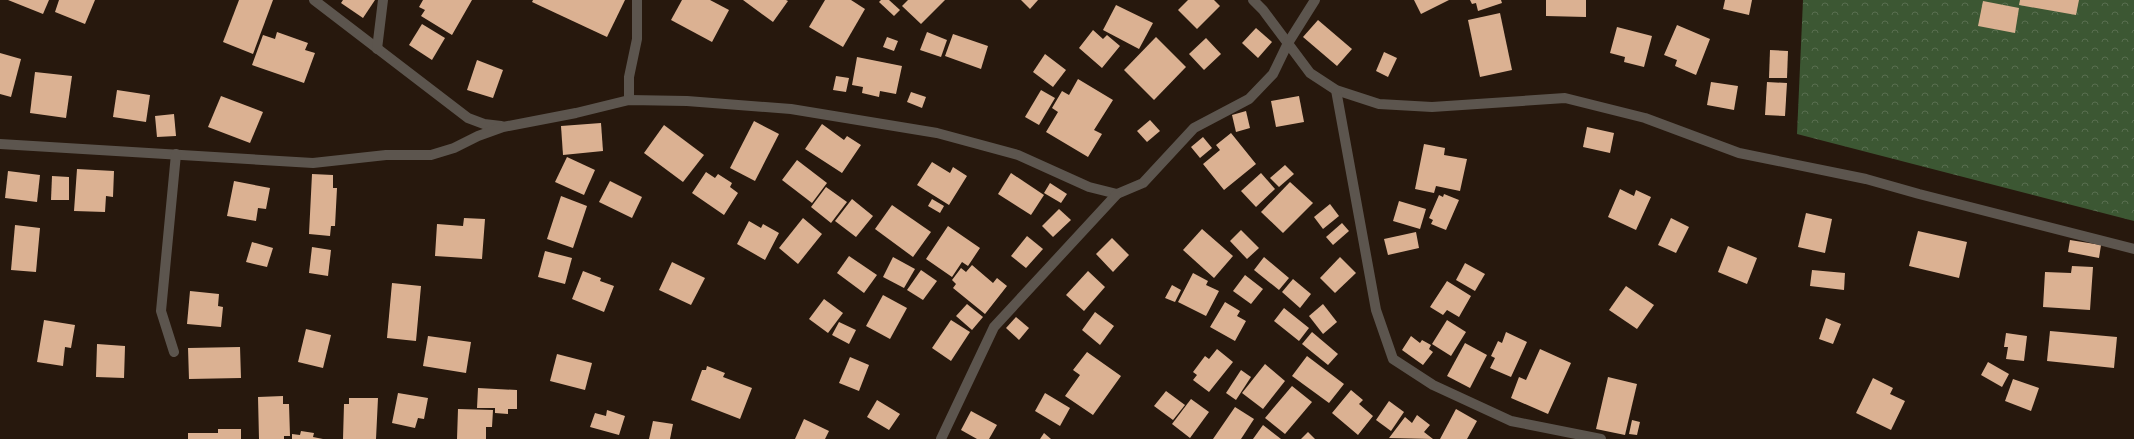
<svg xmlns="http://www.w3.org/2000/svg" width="2134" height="439" font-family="'Zilla Slab',serif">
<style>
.forest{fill:url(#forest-crowns)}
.building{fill:#dbb192}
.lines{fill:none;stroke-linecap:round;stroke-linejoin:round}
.minor{stroke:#5c554e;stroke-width:10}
</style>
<defs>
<pattern id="forest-crowns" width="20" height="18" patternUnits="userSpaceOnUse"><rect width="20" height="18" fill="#3c5733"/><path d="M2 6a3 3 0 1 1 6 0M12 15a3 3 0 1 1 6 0" fill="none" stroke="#586e4f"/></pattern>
</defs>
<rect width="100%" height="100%" fill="#27180d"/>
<!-- forest -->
<polygon class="forest" points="1803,0 2134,0 2134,221 1797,134"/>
<!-- building -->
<g class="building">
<polygon points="8,0 49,0 43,14"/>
<polygon points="59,0 95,0 85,24 55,12"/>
<polygon points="239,0 273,0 253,54 223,42"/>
<polygon points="343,0 375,0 363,18 341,3"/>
<polygon points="423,0 472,0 452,35 421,16 425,10 419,7"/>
<polygon points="533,0 625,0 607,37 532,2"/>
<polygon points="682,0 710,0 729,10 712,42 671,20"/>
<polygon points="743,0 786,0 788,1 773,22"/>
<polygon points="825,0 851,0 865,9 843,47 809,27"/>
<polygon points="881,0 889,0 900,10 894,16 879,2"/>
<polygon points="908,0 945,0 921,24 902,6"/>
<polygon points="1021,0 1038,0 1030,9"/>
<polygon points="1188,0 1214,0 1220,6 1197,29 1178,10"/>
<polygon points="1414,0 1449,0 1421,14"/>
<polygon points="1470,0 1501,0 1502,3 1478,11 1476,3 1472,4"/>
<polygon points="1546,0 1586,0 1586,17 1546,16"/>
<polygon points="1725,0 1752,0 1749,15 1723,9"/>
<polygon points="2020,0 2079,0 2076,15 2019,5"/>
<polygon points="1983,1 2019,8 2015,33 1978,26"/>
<polygon points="1116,5 1153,23 1139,49 1103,30"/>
<polygon points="1500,13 1512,70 1480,77 1468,20"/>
<polygon points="1318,20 1352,49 1337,66 1303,37"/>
<polygon points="422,24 445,38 432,60 409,45"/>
<polygon points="1677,25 1710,39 1696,75 1675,66 1677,60 1664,55"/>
<polygon points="1617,27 1652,36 1644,67 1624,62 1625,57 1610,53"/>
<polygon points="1256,28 1272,42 1258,58 1242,43"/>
<polygon points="1093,30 1103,39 1107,35 1120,46 1102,68 1079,48"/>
<polygon points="277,32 308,43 305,50 315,53 304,83 252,65 263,35 275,39"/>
<polygon points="927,32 947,40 941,57 920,50"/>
<polygon points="953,34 988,46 981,69 945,56"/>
<polygon points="887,37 898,41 894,51 883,47"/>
<polygon points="1156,37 1186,67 1154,100 1124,70"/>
<polygon points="1206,38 1221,54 1204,70 1189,54"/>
<polygon points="1770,50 1788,51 1787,78 1769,78"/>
<polygon points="1384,52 1397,58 1388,77 1376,71"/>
<polygon points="0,53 21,59 11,97 0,94"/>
<polygon points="1045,54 1066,70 1053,87 1033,72"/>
<polygon points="857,57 902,66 896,94 880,91 879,97 862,93 863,87 852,85"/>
<polygon points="477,60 503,70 493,98 467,90"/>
<polygon points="35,72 72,76 66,118 30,113"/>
<polygon points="836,76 849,78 846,92 833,90"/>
<polygon points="1078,79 1113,100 1094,130 1102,134 1088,157 1046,132 1058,112 1052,108 1062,91 1069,95"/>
<polygon points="1711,82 1738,86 1734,110 1707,105"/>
<polygon points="1767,82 1787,83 1785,116 1765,115"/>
<polygon points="117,90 150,95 146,122 113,117"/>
<polygon points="1041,90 1055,98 1039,125 1025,117"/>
<polygon points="911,92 926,97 922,108 907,102"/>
<polygon points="221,96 263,112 250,143 208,127"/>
<polygon points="1299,96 1304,122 1276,127 1271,101"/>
<polygon points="1246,111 1250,128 1236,132 1232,115"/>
<polygon points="174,114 176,136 157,137 155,116"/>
<polygon points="1150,120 1160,131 1147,142 1137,131"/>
<polygon points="754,121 779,134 755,181 730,168"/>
<polygon points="601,123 603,151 563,155 561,126"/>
<polygon points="822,124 844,140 847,136 861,145 842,173 805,149"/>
<polygon points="664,125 704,155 683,182 644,153"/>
<polygon points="1587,127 1614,133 1610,153 1583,147"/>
<polygon points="1231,133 1256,164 1224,190 1203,164 1220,150 1216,145"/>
<polygon points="1203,137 1212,148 1200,158 1191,147"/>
<polygon points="1424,144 1445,148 1444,155 1467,159 1460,191 1436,186 1434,193 1415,189"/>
<polygon points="567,157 595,170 584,195 555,182"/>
<polygon points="797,160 827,183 812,203 782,180"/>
<polygon points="932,162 950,173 953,167 967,176 949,205 917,185"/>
<polygon points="1285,165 1294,174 1279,187 1270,178"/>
<polygon points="77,169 114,171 113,197 106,196 105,212 74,211"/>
<polygon points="8,171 40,175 37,202 5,198"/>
<polygon points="706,172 715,178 718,174 732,183 730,187 738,193 724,215 692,193"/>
<polygon points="1011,173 1044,195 1031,215 998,194"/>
<polygon points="1261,173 1275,189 1256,207 1241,191"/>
<polygon points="312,174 333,175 333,188 337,188 335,226 331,226 330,236 309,234"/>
<polygon points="52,176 69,177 69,200 51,200"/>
<polygon points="234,181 270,188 266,209 258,208 256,221 227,216"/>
<polygon points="610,181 642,197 632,218 599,202"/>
<polygon points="1290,182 1313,203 1283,233 1261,212"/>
<polygon points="1050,183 1067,194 1061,203 1044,193"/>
<polygon points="826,187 847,202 831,223 811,207"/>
<polygon points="1620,189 1634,196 1636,190 1651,197 1636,230 1608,217"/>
<polygon points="1444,194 1459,200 1446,230 1431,224 1433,220 1429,218 1439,195 1443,197"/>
<polygon points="561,196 587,206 573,248 547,239"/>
<polygon points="852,199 873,216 856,237 835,221"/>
<polygon points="932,199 944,206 940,213 928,206"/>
<polygon points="1399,201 1426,209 1420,229 1393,221"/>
<polygon points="1330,204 1339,216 1323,229 1314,217"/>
<polygon points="892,205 931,232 913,257 875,229"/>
<polygon points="1059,209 1071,220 1053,237 1042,226"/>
<polygon points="1806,213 1832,219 1825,253 1798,247"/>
<polygon points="464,218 485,219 482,259 435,256 437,224 463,226"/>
<polygon points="803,218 822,234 798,264 779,248"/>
<polygon points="1671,218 1689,227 1676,253 1658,245"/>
<polygon points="749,221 761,228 763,224 779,233 765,260 737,244"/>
<polygon points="1342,223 1349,231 1333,245 1326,237"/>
<polygon points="15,225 40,228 36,272 11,270"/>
<polygon points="948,226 980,248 968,266 962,262 952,277 926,259"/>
<polygon points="1202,229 1233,256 1214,278 1183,250"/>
<polygon points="1241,230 1259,248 1247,259 1230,241"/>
<polygon points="1918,231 1967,242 1959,278 1909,266"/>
<polygon points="1416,232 1419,248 1388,255 1384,239"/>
<polygon points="1027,236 1043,249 1026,268 1011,256"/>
<polygon points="1112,238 1129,255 1113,272 1096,254"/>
<polygon points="2070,240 2101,245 2099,258 2068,252"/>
<polygon points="252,242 273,248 267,267 246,262"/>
<polygon points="1728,246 1757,258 1747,284 1718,272"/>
<polygon points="312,247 331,250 328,276 309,273"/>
<polygon points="545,251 572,258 565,284 538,277"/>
<polygon points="849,256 877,275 864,293 837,273"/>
<polygon points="893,257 915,269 904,288 883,277"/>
<polygon points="1264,257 1289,278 1279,290 1254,270"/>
<polygon points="1340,257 1356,273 1335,293 1320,278"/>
<polygon points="672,262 705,278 691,305 659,290"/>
<polygon points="1465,263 1485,274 1475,291 1456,280"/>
<polygon points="972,265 993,283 997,278 1007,286 985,314 953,288 956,284 952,280 961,268 966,272"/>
<polygon points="2072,266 2093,267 2090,310 2043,307 2045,272 2071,273"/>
<polygon points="921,270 937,281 923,300 907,290"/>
<polygon points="1812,270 1845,273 1844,290 1810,286"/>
<polygon points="583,271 601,278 600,281 614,286 604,312 572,299"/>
<polygon points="1088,271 1105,287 1084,311 1066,295"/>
<polygon points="1193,273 1208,281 1206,285 1219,291 1206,316 1178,302"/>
<polygon points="1245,275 1263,289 1251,304 1233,291"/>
<polygon points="1293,279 1311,294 1300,308 1282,292"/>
<polygon points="1447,281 1471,296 1459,317 1447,310 1443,315 1430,307"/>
<polygon points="392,283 421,286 416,341 387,338"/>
<polygon points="1172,285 1181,290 1175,302 1165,298"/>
<polygon points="1626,286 1654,305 1637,329 1609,310"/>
<polygon points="190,291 219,294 218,306 223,307 221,327 187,324"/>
<polygon points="883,295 907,308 890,339 866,326"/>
<polygon points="824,299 843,313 828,333 809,319"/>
<polygon points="1225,302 1240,311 1237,316 1246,321 1235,341 1210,327"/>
<polygon points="967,304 983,317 972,330 956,316"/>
<polygon points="1323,304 1337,322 1323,334 1309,316"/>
<polygon points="1284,308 1309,328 1299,341 1274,321"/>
<polygon points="1095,312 1114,326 1100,345 1082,330"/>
<polygon points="1016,317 1029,328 1019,340 1006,328"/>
<polygon points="1826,318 1841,324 1833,344 1819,339"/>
<polygon points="44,320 75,325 71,348 65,347 63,366 37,362"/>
<polygon points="951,320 970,332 951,361 932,348"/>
<polygon points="1447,320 1466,332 1451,356 1432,344"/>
<polygon points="839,322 856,330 849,344 832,335"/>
<polygon points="306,329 331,335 323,368 298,362"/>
<polygon points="2050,331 2117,337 2114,368 2047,361"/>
<polygon points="1312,332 1338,354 1328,365 1302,344"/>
<polygon points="1506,332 1527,342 1511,377 1490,368 1495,358 1491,356 1498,341 1502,343"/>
<polygon points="2006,333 2027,336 2024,361 2006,359 2008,347 2004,347"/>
<polygon points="428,336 471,342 466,373 423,366"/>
<polygon points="1411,336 1420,343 1422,340 1431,345 1429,349 1433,352 1423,365 1402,350"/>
<polygon points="1465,343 1487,355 1470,388 1447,376"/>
<polygon points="97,344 125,346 124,378 96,377"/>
<polygon points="240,347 241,378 189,379 188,348"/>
<polygon points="1217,349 1233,362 1209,392 1193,380 1197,375 1193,372 1205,356 1209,359"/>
<polygon points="1540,349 1571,363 1548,414 1511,398 1519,377 1526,380"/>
<polygon points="1087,352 1121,376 1093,415 1065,396 1080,375 1073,370"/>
<polygon points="557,354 592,363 585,390 550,381"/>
<polygon points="1307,356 1344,384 1329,403 1292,376"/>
<polygon points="850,357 869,365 859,391 839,383"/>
<polygon points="1988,362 2009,374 2002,387 1981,375"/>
<polygon points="1265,364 1285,381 1263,409 1242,393"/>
<polygon points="707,366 725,373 723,377 752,388 740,419 691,400 702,370 706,370"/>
<polygon points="1241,370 1251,377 1236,400 1226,393"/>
<polygon points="1608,377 1637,384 1625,435 1596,429"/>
<polygon points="1873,378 1893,388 1890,394 1905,401 1891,430 1856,413"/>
<polygon points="2013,379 2039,388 2031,411 2005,401"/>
<polygon points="1292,386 1312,402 1285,434 1265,418"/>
<polygon points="478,388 517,390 517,409 508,409 508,414 495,413 495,408 477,408"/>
<polygon points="1351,390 1363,400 1359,404 1373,416 1358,435 1332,413"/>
<polygon points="1166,391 1185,405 1173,420 1154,406"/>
<polygon points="398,393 428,398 424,419 418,418 415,428 392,423"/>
<polygon points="1045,393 1070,408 1060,426 1035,411"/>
<polygon points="283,396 283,404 289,404 290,436 284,436 284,439 259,439 258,397"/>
<polygon points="349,398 378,398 376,439 343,439 344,404 349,404"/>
<polygon points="1191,399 1209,412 1190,438 1172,424"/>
<polygon points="877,400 900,414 889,430 867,417"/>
<polygon points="1389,401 1404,412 1391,431 1376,420"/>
<polygon points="1235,407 1254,419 1241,439 1213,439"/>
<polygon points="458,409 493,410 492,427 486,427 486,439 457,439"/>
<polygon points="1456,409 1477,421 1467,439 1440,439"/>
<polygon points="607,410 625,416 619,435 590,427 595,413 606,416"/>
<polygon points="971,411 997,425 989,439 977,439 961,430"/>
<polygon points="1417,415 1430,425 1424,432 1433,439 1389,438 1405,417 1412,423"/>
<polygon points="804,419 829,431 825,439 795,439"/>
<polygon points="1632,420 1640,422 1637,435 1629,434"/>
<polygon points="653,421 673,424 670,439 649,439"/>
<polygon points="1263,425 1281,439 1253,439"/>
<polygon points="218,429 241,429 241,439 188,439 188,433 218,433"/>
<polygon points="301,431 314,433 313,437 323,439 292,439 292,434 300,435"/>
<polygon points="1308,432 1315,439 1301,439"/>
<polygon points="1044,433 1051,439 1040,439"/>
</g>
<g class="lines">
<!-- minor -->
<g class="minor">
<polyline points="314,0 468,118 484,124 501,126"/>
<polyline points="1253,0 1263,10 1310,73 1336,90 1379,104 1432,107 1565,98 1645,118 1739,153 1866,179 1919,194 2134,249"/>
<polyline points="377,49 383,0"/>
<polyline points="1336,90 1376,310 1393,359 1433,385 1511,421 1601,439"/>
<polyline points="629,100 629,77 637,39 637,0"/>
<polyline points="0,144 313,163 386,155 431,155 454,148 478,136 503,127 576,113 629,100 687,101 791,109 937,133 1018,155 1089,187 1117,194 1143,183 1194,128 1249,99 1273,74 1288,43 1315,0"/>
<polyline points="174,352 161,311 176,154"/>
<polyline points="941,439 994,327 1117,194"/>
</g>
</g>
</svg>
